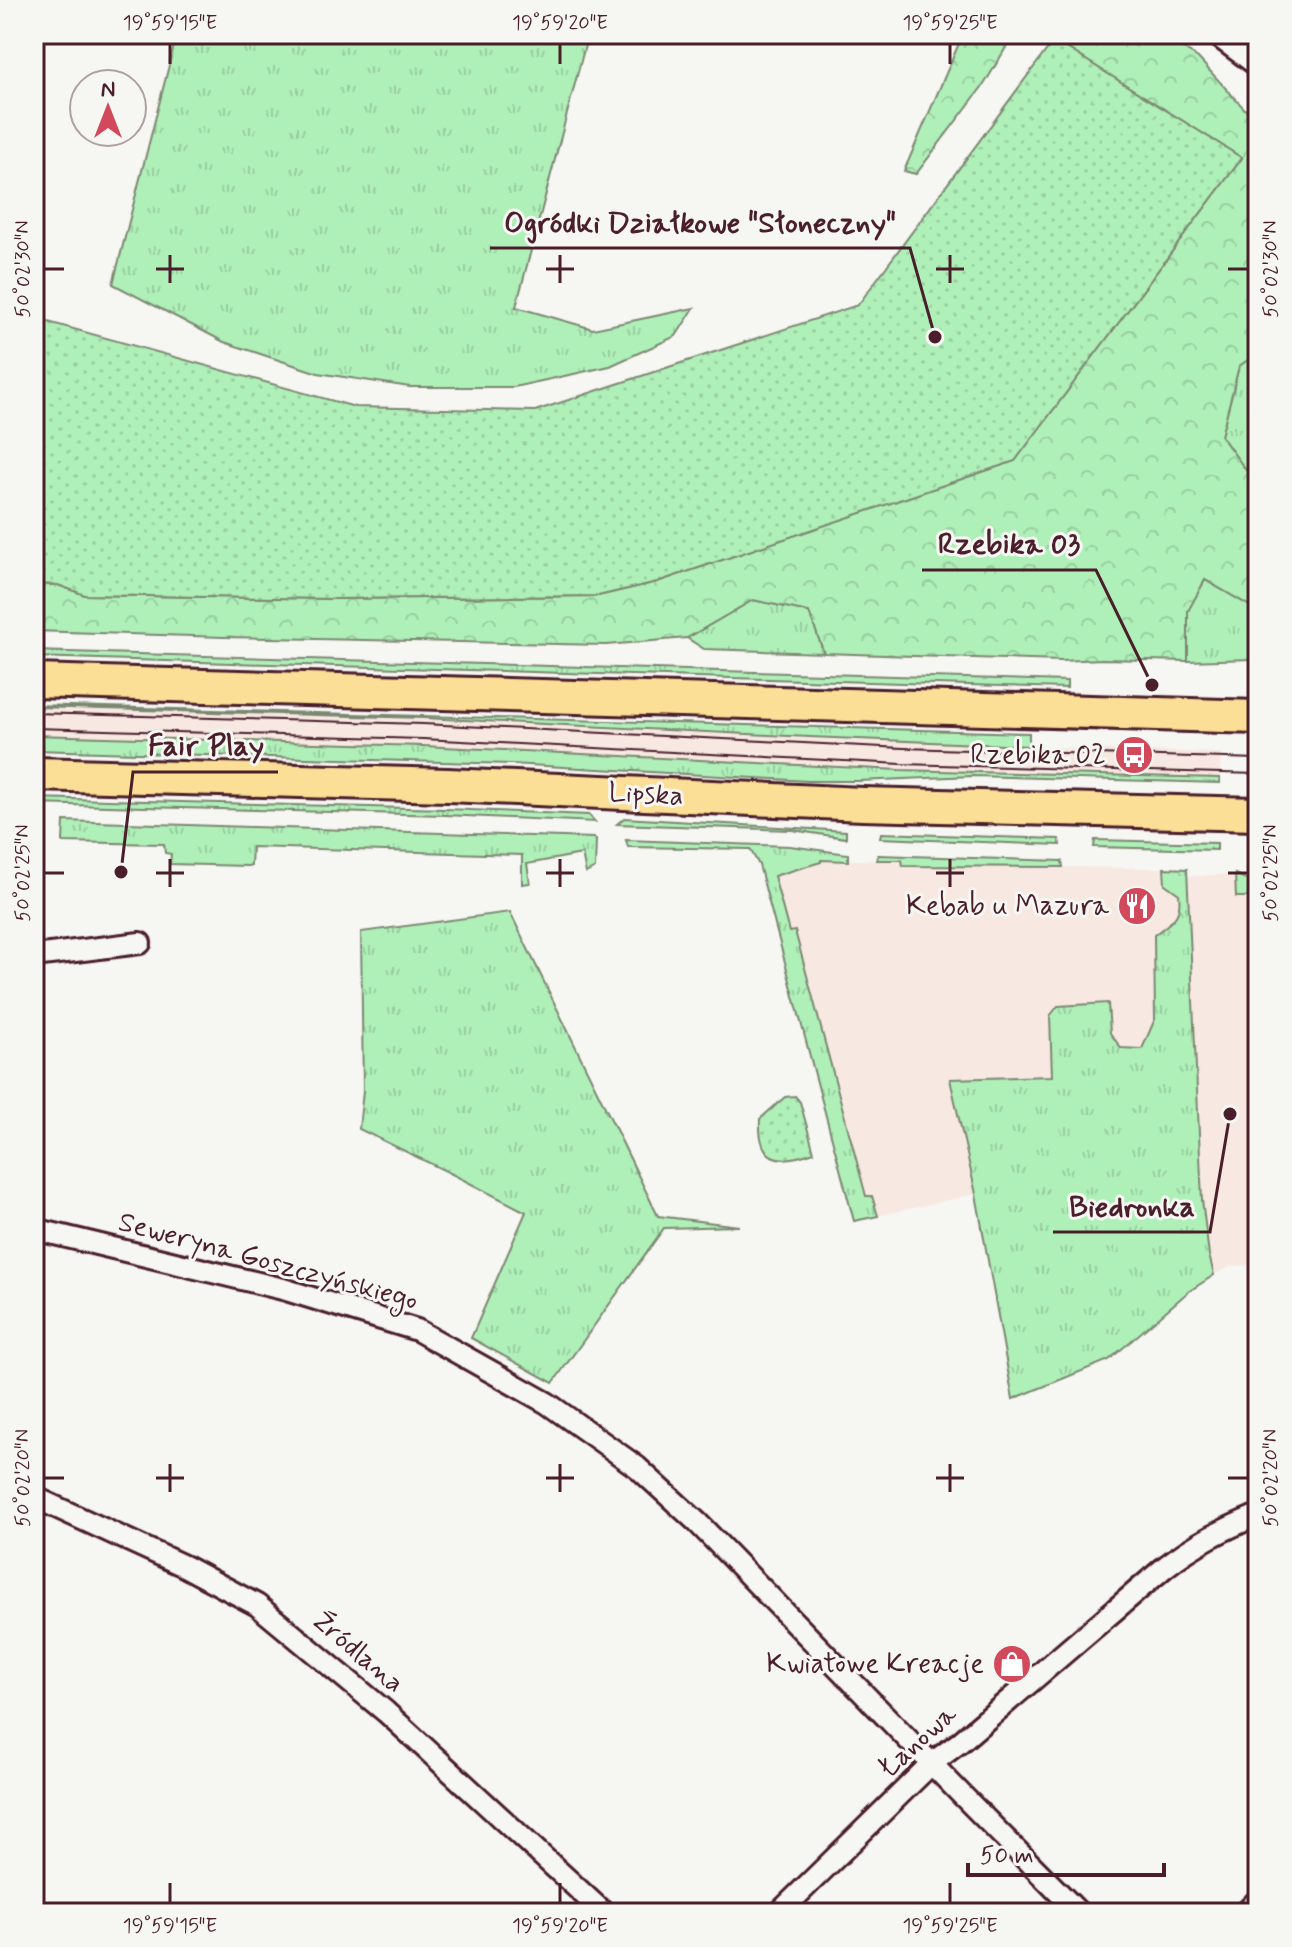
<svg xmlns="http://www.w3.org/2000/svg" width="1292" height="1947" font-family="Mynerve,sans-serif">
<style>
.built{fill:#f7e9e2}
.grass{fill:url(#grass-tufts);stroke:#7c8872;stroke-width:2}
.forest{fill:url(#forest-crowns);stroke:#7c8872;stroke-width:2}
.park{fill:url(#park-dots);stroke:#7c8872;stroke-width:2}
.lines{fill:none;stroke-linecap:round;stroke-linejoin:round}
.minor-casing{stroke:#4a1f2b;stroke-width:26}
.primary-casing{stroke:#4a1f2b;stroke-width:38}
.minor{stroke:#f6f6f2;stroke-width:20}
.primary{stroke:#fbdf96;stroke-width:32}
.tram{stroke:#4a1f2b;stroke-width:2}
.ticks{fill:none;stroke:#4a1f2b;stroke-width:3}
.labels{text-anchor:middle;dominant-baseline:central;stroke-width:6;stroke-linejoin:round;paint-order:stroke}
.poi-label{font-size:28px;fill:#4a1f2b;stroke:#f6f6f2;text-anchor:end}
.street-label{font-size:28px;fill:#4a1f2b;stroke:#f6f6f2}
.leader{fill:none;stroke:#4a1f2b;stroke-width:3}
.callout-dot{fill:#4a1f2b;stroke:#f6f6f2;stroke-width:3}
.callout-label{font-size:30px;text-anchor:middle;font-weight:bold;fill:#4a1f2b;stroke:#f6f6f2;stroke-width:6;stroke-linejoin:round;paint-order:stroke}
.neatline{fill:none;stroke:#4a1f2b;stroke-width:3}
.ticks-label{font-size:20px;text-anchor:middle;fill:#4a1f2b}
</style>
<defs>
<pattern id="grass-tufts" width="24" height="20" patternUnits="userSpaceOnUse" patternTransform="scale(2)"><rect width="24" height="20" fill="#aff0b9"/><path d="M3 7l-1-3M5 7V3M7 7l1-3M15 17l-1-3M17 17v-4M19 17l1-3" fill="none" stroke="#98cd9f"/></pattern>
<pattern id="forest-crowns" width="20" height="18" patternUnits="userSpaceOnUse" patternTransform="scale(2)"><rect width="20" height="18" fill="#aff0b9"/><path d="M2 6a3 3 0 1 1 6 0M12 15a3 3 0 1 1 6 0" fill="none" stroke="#98cd9f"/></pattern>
<pattern id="park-dots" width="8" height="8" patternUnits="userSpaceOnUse" patternTransform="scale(2)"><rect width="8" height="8" fill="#aff0b9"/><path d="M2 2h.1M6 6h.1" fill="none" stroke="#98cd9f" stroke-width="1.8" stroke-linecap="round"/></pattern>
</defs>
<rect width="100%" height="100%" fill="#f6f6f2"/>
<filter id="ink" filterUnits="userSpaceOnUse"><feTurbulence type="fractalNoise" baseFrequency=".0125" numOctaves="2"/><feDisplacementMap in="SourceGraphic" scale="16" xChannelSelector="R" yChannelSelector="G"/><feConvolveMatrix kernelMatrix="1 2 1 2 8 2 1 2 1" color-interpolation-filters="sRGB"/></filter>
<g filter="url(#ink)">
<!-- built -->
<g class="built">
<polygon points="34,707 423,718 1029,747 1221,753 1220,778 899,770 423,746 34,735"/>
<polygon points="815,860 902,860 904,866 1164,868 1187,869 1188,876 1235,874 1236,897 1254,896 1255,915 1258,915 1258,1265 1232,1266 1214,1275 1188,1292 1109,1360 1013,1399 976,1194 854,1221 759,865"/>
</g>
<!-- grass -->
<g class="grass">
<polygon points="177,34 588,34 516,307 593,329 694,308 676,336 610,366 514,387 410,387 318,373 224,342 113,284"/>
<polygon points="1258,353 1258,502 1247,473 1221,436 1239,366"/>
<polygon points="1205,580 1250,606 1258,604 1258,657 1253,659 1188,661 1187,611"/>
<polygon points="753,600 809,612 824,653 704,649 687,638"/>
<polygon points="34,651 1067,681 1067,688 34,657"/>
<polygon points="34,705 1029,733 1029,746 810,737 423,718 34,707"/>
<polygon points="34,735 423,746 899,770 1220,778 1220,783 972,776 858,781 809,781 511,764 34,750"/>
<polygon points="34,798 446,809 589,815 595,822 445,815 34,804"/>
<polygon points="624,818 846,831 846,838 792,830 617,824"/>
<polygon points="64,821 594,838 596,840 595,868 586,873 582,854 527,864 530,883 522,884 522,855 252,847 251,865 248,866 170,864 171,854 165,853 164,844 63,842"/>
<polygon points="881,833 1059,839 1060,845 880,838"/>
<polygon points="626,840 790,846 848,854 848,861 821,860 821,862 774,876 789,932 795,931 866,1196 872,1196 878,1216 854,1221 759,865 750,849 628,847"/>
<polygon points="1095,840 1217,843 1217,850 1094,847"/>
<polygon points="878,855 1062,861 1063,867 903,866 902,860 877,860"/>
<path d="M1164,868L1187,869L1202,1200L1209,1255L1214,1275L1188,1292L1109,1360L1013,1399L976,1194L950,1079L1052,1076L1050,1016L1058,1006L1108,1003L1110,1033L1121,1048L1142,1049L1155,1019L1154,935C1172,921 1182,918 1179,894L1165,884Z"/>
<polygon points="1235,874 1258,885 1258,915 1255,915 1254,897 1236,897"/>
<polygon points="510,912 658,1216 739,1226 664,1228 553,1383 471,1338 526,1212 448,1172 359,1129 363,1091 361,932"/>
</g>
<!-- forest -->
<g class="forest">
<polygon points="963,34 1014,34 985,83 916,174 904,171"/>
<polygon points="1053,34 1160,34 1198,58 1252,117 1258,132 1258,353 1239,366 1221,436 1248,473 1258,502 1258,604 1250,606 1205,580 1188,611 1188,661 1102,659 1061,661 824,653 809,612 753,600 687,638 606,645 224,637 34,631 34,584 58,585 85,595 333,599 598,596 657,582 1015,461 1242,158 1054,40"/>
</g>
<!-- park -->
<g class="park">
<polygon points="1054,40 1242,158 1015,461 657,582 598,596 333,599 85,595 58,585 34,584 34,318 355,407 535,411 858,305"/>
<path d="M795,1096L800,1102L814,1152C778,1165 758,1162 760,1119L785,1097Z"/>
</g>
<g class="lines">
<!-- minor casing -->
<g class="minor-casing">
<g id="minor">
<polyline points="1215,34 1258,66"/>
<polyline points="34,956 140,943"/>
<polyline points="34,1229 283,1289 417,1330 547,1403 637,1467 697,1522 961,1794 1079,1913"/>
<polyline points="34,1497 184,1566 257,1605 386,1712 604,1913"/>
<path d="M779,1913L932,1763L959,1743L1165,1567C1196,1543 1222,1530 1258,1515"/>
<polyline points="1245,1913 1258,1900"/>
</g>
</g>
<!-- primary casing -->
<g class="primary-casing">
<g id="primary">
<polyline points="34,681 1258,717"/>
<polyline points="34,774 448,785 863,804 1258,814"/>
</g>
</g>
<!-- minor -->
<use href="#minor" class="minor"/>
<!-- primary -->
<use href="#primary" class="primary"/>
<!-- tram -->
<g class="tram">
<polyline points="34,713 423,724 903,748 1258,759"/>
<polyline points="34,728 423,739 902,764 1258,774"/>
</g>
</g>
</g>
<!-- ticks -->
<path class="ticks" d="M170,44V64M560,44V64M950,44V64M170,255V283M560,255V283M950,255V283M44,269H64M156,269H184M546,269H574M936,269H964M1228,269H1248M170,859V887M560,859V887M950,859V887M44,873H64M156,873H184M546,873H574M936,873H964M1228,873H1248M170,1464V1492M560,1464V1492M950,1464V1492M44,1478H64M156,1478H184M546,1478H574M936,1478H964M1228,1478H1248M170,1883V1903M560,1883V1903M950,1883V1903"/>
<!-- icons -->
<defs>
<g id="bus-disc" transform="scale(2)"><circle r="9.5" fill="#d1495b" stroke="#f6f6f2"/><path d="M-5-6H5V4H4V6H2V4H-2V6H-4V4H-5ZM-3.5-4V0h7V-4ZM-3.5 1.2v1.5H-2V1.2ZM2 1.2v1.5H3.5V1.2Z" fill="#fff"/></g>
<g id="restaurant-disc" transform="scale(2)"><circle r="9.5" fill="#d1495b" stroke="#f6f6f2"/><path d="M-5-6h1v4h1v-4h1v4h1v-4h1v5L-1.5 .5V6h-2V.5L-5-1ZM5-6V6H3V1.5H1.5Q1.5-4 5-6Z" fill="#fff"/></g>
<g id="shop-disc" transform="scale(2)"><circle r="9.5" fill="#d1495b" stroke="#f6f6f2"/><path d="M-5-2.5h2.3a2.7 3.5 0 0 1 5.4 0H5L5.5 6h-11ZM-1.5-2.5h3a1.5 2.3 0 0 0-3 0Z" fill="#fff"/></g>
</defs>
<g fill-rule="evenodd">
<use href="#bus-disc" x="1134" y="755"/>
<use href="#restaurant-disc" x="1137" y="906"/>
<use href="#shop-disc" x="1012" y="1664"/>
</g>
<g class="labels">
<!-- poi labels -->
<g class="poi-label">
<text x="1106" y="755">Rzebika 02</text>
<text x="1109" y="906">Kebab u Mazura</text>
<text x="984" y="1664">Kwiatowe Kreacje</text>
</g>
<!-- street labels -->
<g class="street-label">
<text transform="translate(646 795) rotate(3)">Lipska</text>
<text transform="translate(268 1262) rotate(15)">Seweryna Goszczyńskiego</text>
<text transform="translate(358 1653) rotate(40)">Źródlana</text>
<text transform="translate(918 1742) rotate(-42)">Łanowa</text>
</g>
</g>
<!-- callouts -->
<path class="leader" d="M935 337L910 248H490M1152 685L1096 570H922M121 872L133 772H278M1230 1114L1210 1232H1053"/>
<g class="callout-dot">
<circle cx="935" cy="337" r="8"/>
<circle cx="1152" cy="685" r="8"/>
<circle cx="121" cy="872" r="8"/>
<circle cx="1230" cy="1114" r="8"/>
</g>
<g class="callout-label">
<text x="700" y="232">Ogródki Działkowe "Słoneczny"</text>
<text x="1009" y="553">Rzebika 03</text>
<text x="206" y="755">Fair Play</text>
<text x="1132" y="1216">Biedronka</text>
</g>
<!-- margin -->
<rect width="1292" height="1947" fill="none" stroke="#f6f6f2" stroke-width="88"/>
<!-- north arrow -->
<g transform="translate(108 108)"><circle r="38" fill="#f6f6f2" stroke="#b1a0a2" stroke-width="2"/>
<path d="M0-6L14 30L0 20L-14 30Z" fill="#d1495b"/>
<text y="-12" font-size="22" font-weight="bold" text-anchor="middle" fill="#4a1f2b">N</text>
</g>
<!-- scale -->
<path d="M968 1863v12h196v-12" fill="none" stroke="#4a1f2b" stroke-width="4"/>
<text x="980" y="1863" font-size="24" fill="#4a1f2b" stroke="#f6f6f2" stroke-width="6" paint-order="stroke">50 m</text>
<rect x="44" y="44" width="1204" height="1859" class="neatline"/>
<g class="ticks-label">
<text x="170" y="29">19°59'15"E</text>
<text x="560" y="29">19°59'20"E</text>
<text x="950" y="29">19°59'25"E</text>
<text transform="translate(22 269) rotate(-90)" y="7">50°02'30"N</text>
<text transform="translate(1270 269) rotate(-90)" y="7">50°02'30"N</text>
<text transform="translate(22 873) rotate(-90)" y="7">50°02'25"N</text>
<text transform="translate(1270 873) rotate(-90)" y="7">50°02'25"N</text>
<text transform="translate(22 1478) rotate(-90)" y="7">50°02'20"N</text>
<text transform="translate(1270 1478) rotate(-90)" y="7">50°02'20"N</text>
<text x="170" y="1932">19°59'15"E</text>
<text x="560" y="1932">19°59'20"E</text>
<text x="950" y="1932">19°59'25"E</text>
</g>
</svg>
